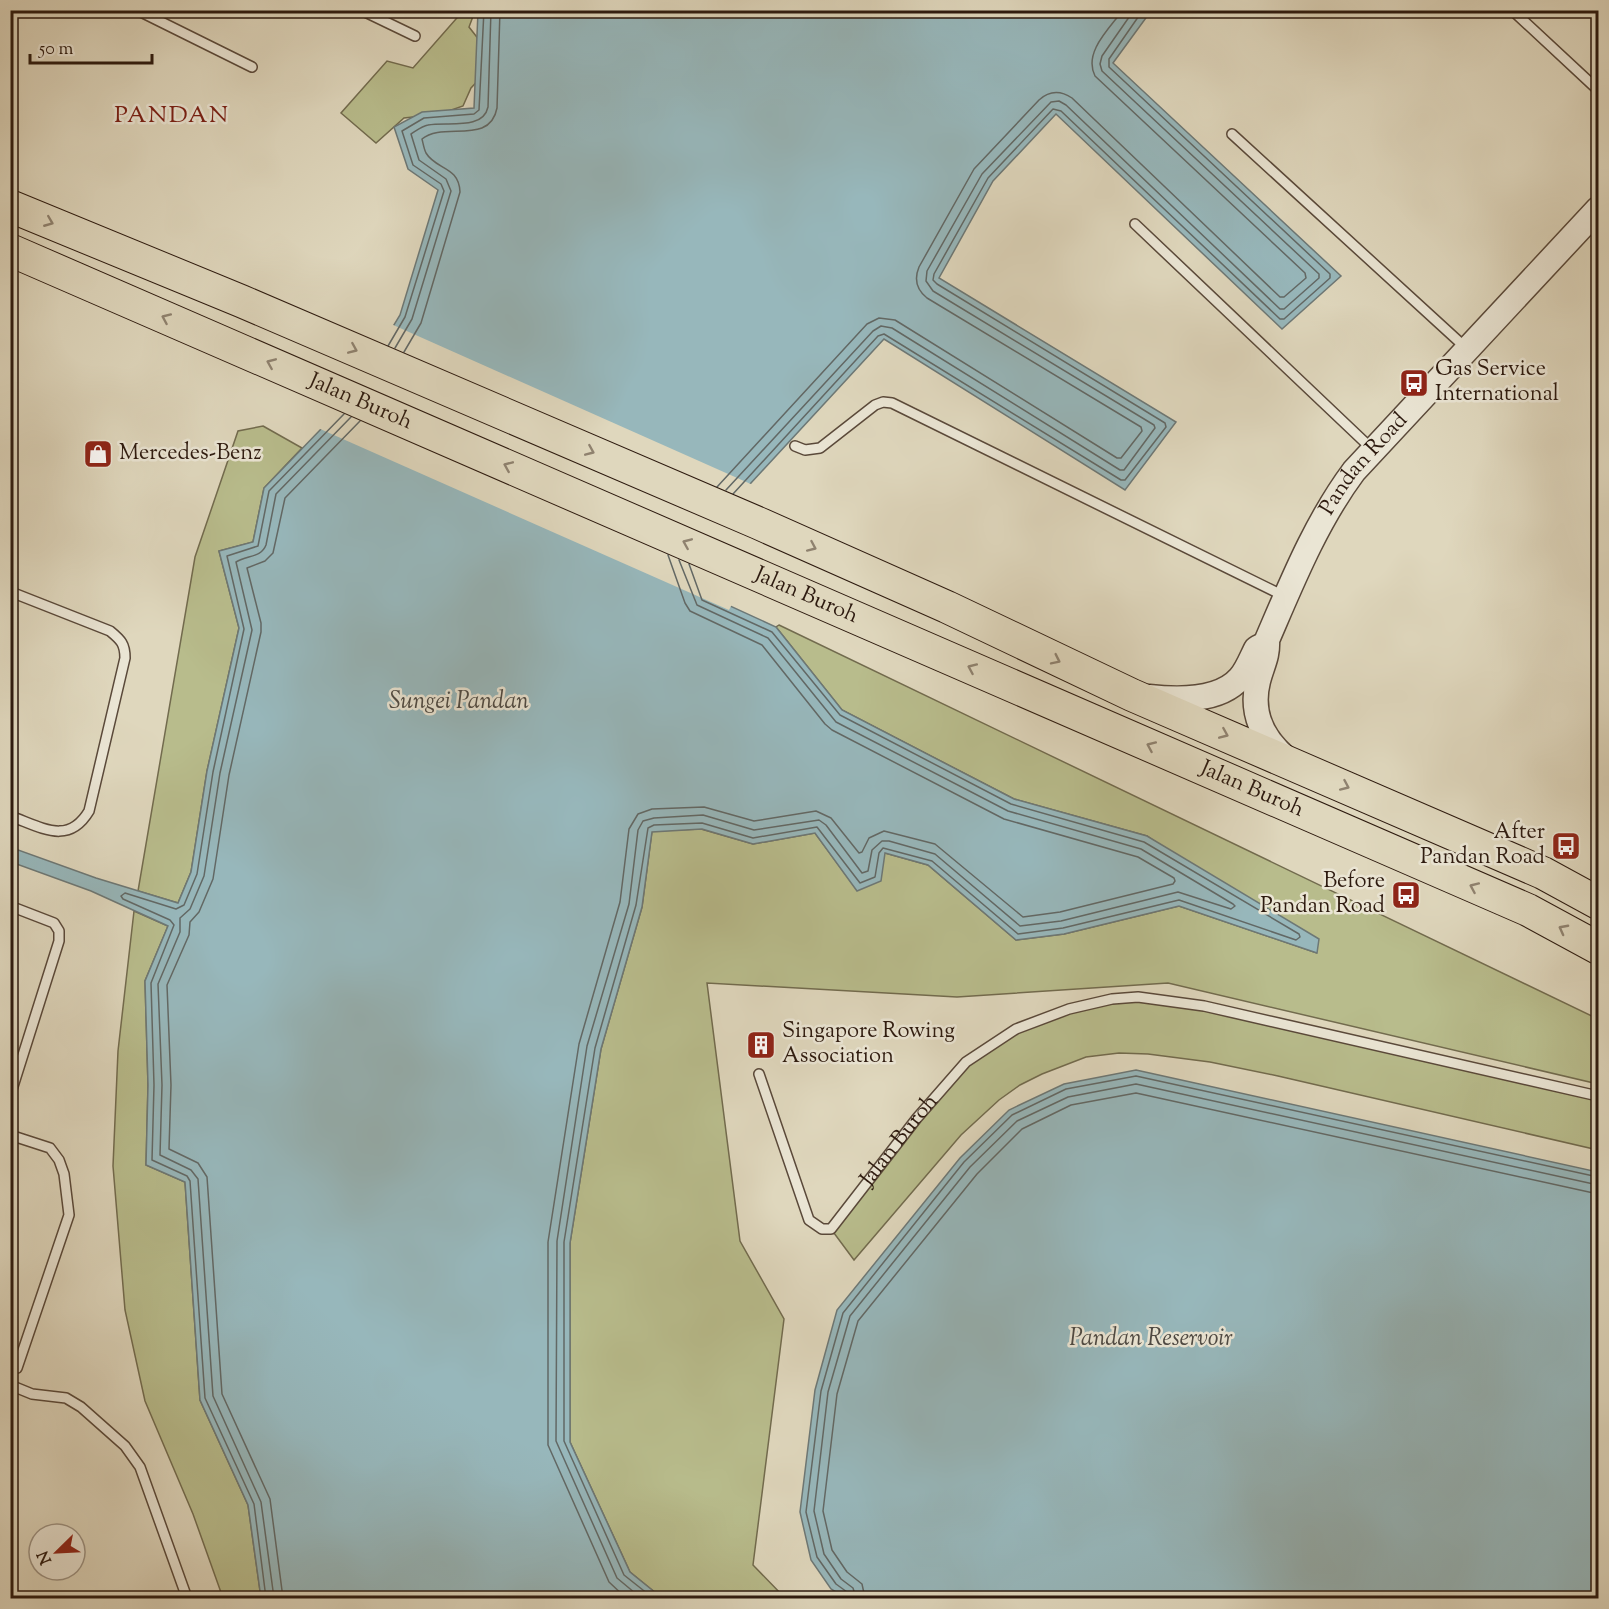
<svg xmlns="http://www.w3.org/2000/svg" width="1609" height="1609" font-family="'Sorts Mill Goudy',serif">
<style>
.green{fill:#b8bc8c;stroke:#726b4e;stroke-width:1.5}
.water{fill:#97b7bb;stroke:#6d7876;stroke-width:1.5}
.pier{fill:#dfd7bd}
.lines{fill:none;stroke-linecap:round;stroke-linejoin:round}
.shore{stroke:#626865;stroke-width:1.5}
.service-casing{stroke:#5a493a;stroke-width:12}
.tertiary-casing{stroke:#5a493a;stroke-width:27}
.trunk-casing{stroke:#2d1a0f;stroke-width:34}
.service{stroke:#eae5d4;stroke-width:9}
.tertiary{stroke:#eae5d4;stroke-width:24}
.trunk{stroke:#dfd7bd;stroke-width:32}
.oneway{stroke:#8f826f}
.labels{text-anchor:middle;dominant-baseline:central;stroke-width:5;stroke-linejoin:round;paint-order:stroke}
.poi-label{font-size:22px;fill:#2d1a0f;stroke:#eae5d4;text-anchor:start}
.street-label{font-size:22px;fill:#2d1a0f;stroke:#eae5d4}
.neighbourhood-label{font-size:24px;letter-spacing:1.5px;fill:#7a1f14;stroke:#eae5d4}
.water-label{font-size:24px;font-style:italic;fill:#4d4943;stroke:#eae5d4}
</style>
<rect width="100%" height="100%" fill="#dfd7bd"/>
<filter id="stains"><feTurbulence type="fractalNoise" baseFrequency=".00333" numOctaves="4"/><feColorMatrix values="0 0 0 0 .2 0 0 0 0 .09 0 0 0 0 .02 0 0 0 .5 -.17"/></filter>
<radialGradient id="worn" r=".72"><stop offset=".6" stop-color="#630" stop-opacity="0"/><stop offset="1" stop-color="#630" stop-opacity=".3"/></radialGradient>
<!-- green -->
<g class="green">
<polygon points="463,11 475,11 469,27 487,50 489,69 471,88 463,106 440,114 404,118 376,143 341,113 387,61 413,68"/>
<polygon points="263,426 302,448 264,488 253,542 219,551 239,628 207,771 191,872 178,903 138,891 195,557 238,431"/>
<polygon points="779,625 1598,1019 1598,1084 1168,983 957,997 707,983 740,1241 784,1319 753,1565 785,1598 662,1598 630,1572 570,1442 570,1243 601,1049 642,907 652,831 701,829 753,844 815,833 857,890 885,853 928,865 1016,940 1064,934 1179,906 1317,953 1147,836 1014,799 842,710 776,627"/>
<polygon points="134,911 168,926 145,981 148,1085 146,1165 185,1182 200,1400 248,1505 261,1598 223,1598 193,1514 145,1401 125,1310 113,1166 118,1051"/>
<polygon points="1112,999 1204,1006 1598,1096 1598,1150 1278,1076 1210,1062 1148,1054 1119,1053 1086,1057 1042,1074 1020,1085 999,1100 961,1135 854,1260 831,1229 966,1062 1016,1029"/>
</g>
<!-- water -->
<g class="water">
<polygon points="478,11 1151,11 1113,63 1341,276 1282,329 1056,114 993,181 939,278 1176,422 1125,490 884,339 690,549 706,595 776,627 842,710 1014,799 1147,836 1319,939 1317,953 1179,906 1064,934 1016,940 928,865 885,853 881,881 857,891 815,833 753,844 702,829 652,832 642,907 601,1049 570,1243 570,1442 630,1572 662,1598 261,1598 248,1505 200,1400 185,1182 146,1165 148,1085 145,981 168,926 91,891 11,862 10,847 96,878 178,903 191,872 207,771 239,628 219,551 253,542 264,488 348,401 400,315 438,190 408,169 394,127 422,112 474,108"/>
<polygon points="1136,1070 1598,1172 1598,1598 846,1598 831,1589 811,1560 800,1512 815,1390 837,1310 960,1158 1009,1110 1064,1084"/>
</g>
<!-- pier -->
<polygon class="pier" points="391,324 753,485 693,550 708,593 732,604 729,610 318,428 346,399"/>
<g class="lines">
<!-- shore -->
<g class="shore">
<polyline points="388,346 405,317 444,191 441,184 413,165 402,131 424,118 474,114 479,110 484,10"/>
<path d="M395,348L412,319L451,191L446,179L419,160L411,134C416,131 422,126 428,125C446,121 483,131 488,107L491,10"/>
<path d="M404,352L421,323L460,192C459,166 436,170 426,153C424,149 423,143 422,139C443,121 490,146 497,108L500,10"/>
<path d="M717,487L867,324L879,318L895,320L1117,458H1121L1142,431L1141,427L927,298C917,290 914,279 919,267L974,169L1039,100C1049,91 1060,90 1072,98L1280,297H1284L1306,278L1305,273L1095,76C1083,52 1110,28 1123,10"/>
<polyline points="726,490 873,331 881,326 892,328 1120,470 1124,470 1155,428 1154,425 933,291 926,281 927,271 982,174 1051,102 1059,101 1066,105 1280,309 1284,309 1319,278 1319,274 1102,71 1100,64 1102,56 1134,10"/>
<polyline points="733,494 878,336 884,334 1121,480 1125,480 1166,427 1165,423 937,284 933,280 934,274 988,178 1053,109 1061,111 1280,319 1284,319 1330,278 1330,274 1109,67 1109,59 1143,10"/>
<polyline points="266,1598 254,1504 205,1398 190,1181 187,1176 152,1160 154,1085 151,983 174,925 170,920 123,899 121,896 125,893 176,909 184,905 197,874 213,772 244,629 227,556 258,546 269,491 344,414"/>
<path d="M274,1598L261,1502L213,1396L198,1179L191,1170L160,1155L162,1085L158,984L180,932V918L190,909L204,876L220,773L252,630L236,562C247,555 261,558 266,545L276,494L351,417"/>
<polyline points="283,1598 270,1499 222,1394 207,1177 198,1163 169,1149 171,1085 167,985 189,935 190,922 199,912 213,879 229,775 261,632 261,623 247,568 265,561 273,553 285,498 360,421"/>
<polyline points="626,1598 609,1582 548,1445 548,1242 579,1044 620,902 629,829 638,814 652,809 704,807 754,821 816,811 831,818 859,853 862,852 869,838 884,831 935,844 1023,917 1060,912 1173,884 1175,881 1174,878 1138,857 1004,819 832,730 825,724 762,645 690,611 685,603 668,555"/>
<polyline points="641,1598 617,1578 556,1441 557,1241 587,1046 629,904 638,830 643,821 654,818 703,815 754,830 819,820 826,825 862,873 868,871 872,850 882,841 889,841 935,854 1020,926 1061,921 1178,892 1231,909 1235,906 1233,904 1141,849 1008,811 836,722 768,638 697,605 679,560"/>
<polyline points="653,1598 624,1575 564,1441 564,1242 595,1048 636,905 648,828 654,825 702,823 753,838 817,827 860,883 875,877 879,853 883,848 932,861 1018,934 1063,928 1179,900 1296,940 1300,937 1299,934 1144,842 1011,804 840,715 772,632 702,600 689,564"/>
<polyline points="849,1598 847,1592 836,1584 817,1557 806,1512 821,1391 843,1313 964,1162 1012,1115 1066,1089 1136,1076 1598,1177"/>
<polyline points="856,1598 853,1588 841,1579 824,1554 814,1511 828,1392 850,1316 970,1167 1017,1121 1068,1097 1136,1084 1598,1185"/>
<polyline points="865,1598 862,1584 847,1572 832,1550 823,1511 837,1394 858,1321 977,1174 1022,1129 1071,1105 1136,1093 1598,1194"/>
</g>
<!-- service casing -->
<g class="service-casing">
<g id="service">
<polyline points="137,10 252,67"/>
<polyline points="361,10 415,36"/>
<polyline points="1512,10 1598,90"/>
<polyline points="1232,134 1466,348"/>
<polyline points="1135,224 1373,450"/>
<polyline points="795,446 805,450 820,448 875,405 883,402 892,403 1284,596"/>
<path d="M10,594H16L110,631C121,640 125,644 125,658L89,811C68,846 41,827 10,816"/>
<polyline points="10,906 54,923 59,931 59,941 10,1096"/>
<path id="s1" d="M759,1074L809,1220L822,1229H831L917,1118L966,1062L1016,1029L1069,1009L1112,999L1138,997L1204,1006L1598,1096"/>
<polyline points="10,1135 50,1148 59,1160 64,1174 69,1215 17,1368 10,1369"/>
<polyline points="10,1385 32,1394 66,1398 81,1407 125,1446 140,1467 187,1598"/>
</g>
</g>
<!-- tertiary casing -->
<g class="tertiary-casing">
<g id="tertiary">
<path d="M1149,697C1177,700 1219,702 1240,678C1247,670 1251,659 1256,649L1259,647"/>
<path id="s2" d="M1288,760C1263,740 1250,713 1258,681C1262,665 1268,657 1267,640C1292,582 1316,522 1354,471L1598,209"/>
</g>
</g>
<!-- trunk casing -->
<g class="trunk-casing">
<g id="trunk">
<polyline points="10,206 241,301 758,523 947,607 1132,695 1543,873 1598,903"/>
<path id="s3" d="M10,250L1528,910L1598,948"/>
</g>
</g>
<!-- service -->
<use href="#service" class="service"/>
<!-- tertiary -->
<use href="#tertiary" class="tertiary"/>
<!-- trunk -->
<use href="#trunk" class="trunk"/>
</g>
<!-- one-way arrows -->
<defs><path id="oneway-chevron" d="M-2-3.5L2.5 0L-2 3.5" fill="none" stroke-width="1.6" stroke-linecap="round" stroke-linejoin="round" transform="scale(1.5)"/></defs>
<g class="oneway">
<use href="#oneway-chevron" transform="translate(49 222) rotate(22)"/>
<use href="#oneway-chevron" transform="translate(166 318) rotate(-156)"/>
<use href="#oneway-chevron" transform="translate(353 349) rotate(23)"/>
<use href="#oneway-chevron" transform="translate(271 363) rotate(-157)"/>
<use href="#oneway-chevron" transform="translate(590 451) rotate(23)"/>
<use href="#oneway-chevron" transform="translate(508 466) rotate(-157)"/>
<use href="#oneway-chevron" transform="translate(687 543) rotate(-157)"/>
<use href="#oneway-chevron" transform="translate(812 547) rotate(24)"/>
<use href="#oneway-chevron" transform="translate(1056 660) rotate(26)"/>
<use href="#oneway-chevron" transform="translate(972 668) rotate(-156)"/>
<use href="#oneway-chevron" transform="translate(1224 734) rotate(23)"/>
<use href="#oneway-chevron" transform="translate(1151 746) rotate(-156)"/>
<use href="#oneway-chevron" transform="translate(1345 786) rotate(24)"/>
<use href="#oneway-chevron" transform="translate(1474 887) rotate(-156)"/>
<use href="#oneway-chevron" transform="translate(1563 929) rotate(-152)"/>
</g>
<!-- icons -->
<defs>
<g id="bus-square" transform="scale(1.5)"><rect x="-9" y="-9" width="18" height="18" rx="4" fill="#8f2418" stroke="#eae5d4"/><path d="M-5-6H5V4H4V6H2V4H-2V6H-4V4H-5ZM-3.5-4V0h7V-4ZM-3.5 1.2v1.5H-2V1.2ZM2 1.2v1.5H3.5V1.2Z" fill="#fff"/></g>
<g id="shop-square" transform="scale(1.5)"><rect x="-9" y="-9" width="18" height="18" rx="4" fill="#8f2418" stroke="#eae5d4"/><path d="M-5-2.5h2.3a2.7 3.5 0 0 1 5.4 0H5L5.5 6h-11ZM-1.5-2.5h3a1.5 2.3 0 0 0-3 0Z" fill="#fff"/></g>
<g id="building-square" transform="scale(1.5)"><rect x="-9" y="-9" width="18" height="18" rx="4" fill="#8f2418" stroke="#eae5d4"/><path d="M-4-6H4V6H1V3H-1V6H-4ZM-2.5-4.3h1.7v1.8h-1.7ZM.8-4.3h1.7v1.8H.8ZM-2.5-1h1.7V.8h-1.7ZM.8-1h1.7V.8H.8Z" fill="#fff"/></g>
</defs>
<g fill-rule="evenodd">
<use href="#bus-square" x="1414" y="383"/>
<use href="#shop-square" x="98" y="454"/>
<use href="#bus-square" x="1566" y="846"/>
<use href="#bus-square" x="1406" y="895"/>
<use href="#building-square" x="761" y="1045"/>
</g>
<g class="labels">
<!-- poi labels -->
<g class="poi-label">
<text x="1435" y="370">Gas Service<tspan x="1435" dy="25">International</tspan></text>
<text x="119" y="454">Mercedes-Benz</text>
<text x="1545" y="833" text-anchor="end">After<tspan x="1545" dy="25">Pandan Road</tspan></text>
<text x="1385" y="882" text-anchor="end">Before<tspan x="1385" dy="25">Pandan Road</tspan></text>
<text x="782" y="1032">Singapore Rowing<tspan x="782" dy="25">Association</tspan></text>
</g>
<!-- street labels -->
<g class="street-label">
<text stroke="none"><textPath href="#s3" startOffset="382">Jalan Buroh</textPath></text>
<text stroke="none"><textPath href="#s2" startOffset="334">Pandan Road</textPath></text>
<text stroke="none"><textPath href="#s3" startOffset="868">Jalan Buroh</textPath></text>
<text stroke="none"><textPath href="#s3" startOffset="1354">Jalan Buroh</textPath></text>
<text stroke="none"><textPath href="#s1" startOffset="291">Jalan Buroh</textPath></text>
</g>
<!-- neighbourhood labels -->
<g class="neighbourhood-label">
<text x="172" y="116">PANDAN</text>
</g>
<!-- water labels -->
<g class="water-label">
<text x="459" y="702">Sungei Pandan</text>
<text x="1151" y="1339">Pandan Reservoir</text>
</g>
</g>
<!-- margin -->
<rect width="1609" height="1609" fill="none" stroke="#dfd7bd" stroke-width="36"/>
<rect x="12" y="12" width="1585" height="1585" fill="none" stroke="#2d1a0f" stroke-width="3"/>
<rect x="18" y="18" width="1573" height="1573" fill="none" stroke="#2d1a0f" stroke-width="1.5"/>
<!-- north arrow -->
<g transform="translate(57 1552) rotate(246)"><circle r="28" fill="#eae5d4" stroke="#9e9485" stroke-width="1.5"/>
<path d="M0-4.5L10 22L0 15L-10 22Z" fill="#8f2418"/>
<text y="-9" font-size="16" font-weight="bold" text-anchor="middle" fill="#2d1a0f">N</text>
</g>
<!-- scale -->
<path d="M30 54v9h122v-9" fill="none" stroke="#2d1a0f" stroke-width="3"/>
<text x="39" y="54" font-size="18" fill="#2d1a0f" stroke="#eae5d4" stroke-width="4.5" paint-order="stroke">50 m</text>
<rect width="100%" height="100%" filter="url(#stains)"/>
<rect width="100%" height="100%" fill="url(#worn)"/>
</svg>
